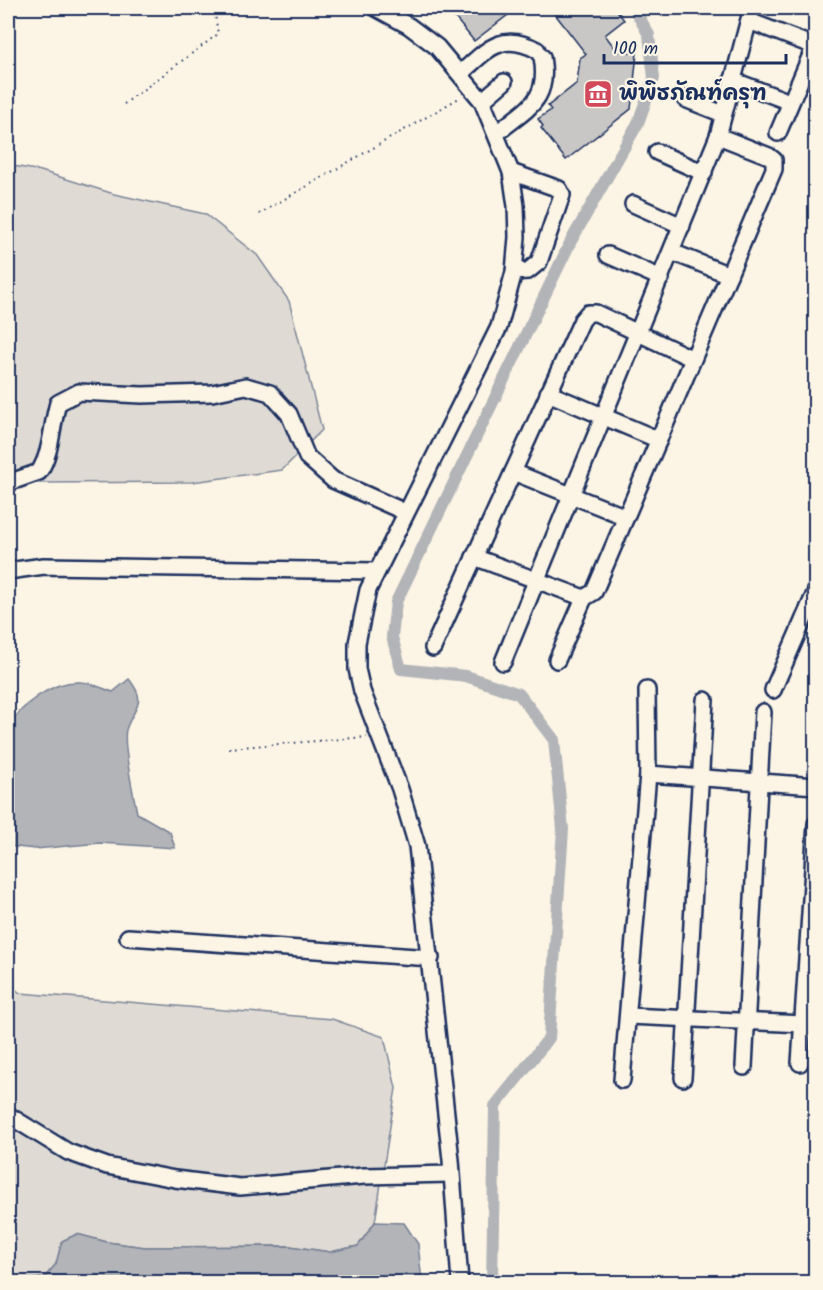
<svg xmlns="http://www.w3.org/2000/svg" width="823" height="1290" font-family="Kalam,'Playpen Sans Thai',sans-serif">
<style>
.green{fill:#dfdbd4;stroke:#7d8599;stroke-width:1.5}
.water{fill:#b2b4b8;stroke:#767f94;stroke-width:1.5}
.lines{fill:none;stroke-linecap:round;stroke-linejoin:round}
.canal{stroke:#b2b4b8;stroke-width:12}
.building{fill:#c8c7c6;stroke:#1b2f5e;stroke-width:1.5}
.minor-casing{stroke:#1b2f5e;stroke-width:20}
.path{stroke:#1b2f5e;stroke-width:2;stroke-dasharray:1.5 4.5;stroke-linecap:butt}
.minor{stroke:#fcf5e5;stroke-width:15}
.labels{text-anchor:middle;dominant-baseline:central;stroke-width:4.5;stroke-linejoin:round;paint-order:stroke}
.poi-label{font-size:21px;font-weight:bold;fill:#1b2f5e;stroke:#fcf5e5;text-anchor:start}
</style>
<rect width="100%" height="100%" fill="#fcf5e5"/>
<filter id="ink" filterUnits="userSpaceOnUse"><feTurbulence type="fractalNoise" baseFrequency=".0167" numOctaves="2"/><feDisplacementMap in="SourceGraphic" scale="12" xChannelSelector="R" yChannelSelector="G"/><feConvolveMatrix kernelMatrix="1 2 1 2 8 2 1 2 1" color-interpolation-filters="sRGB"/></filter>
<g filter="url(#ink)">
<!-- green -->
<g class="green">
<polygon points="8,165 41,171 114,194 205,214 257,255 289,301 322,430 282,470 192,482 36,483 8,491"/>
<polygon points="8,983 20,993 332,1019 384,1037 396,1088 375,1222 358,1246 330,1252 290,1246 145,1247 107,1242 77,1234 62,1241 56,1264 44,1278 14,1281 8,1279"/>
</g>
<!-- water -->
<g class="water">
<path d="M129,679C149,704 133,707 126,730C122,745 134,796 137,813L170,832L175,848L100,843L35,849L8,846V728C21,705 52,680 81,682C91,682 103,689 113,692Z"/>
<polygon points="375,1222 404,1223 418,1244 422,1282 203,1280 194,1282 8,1282 8,1279 14,1281 44,1278 56,1264 62,1241 77,1234 107,1242 145,1247 290,1246 330,1252 358,1246"/>
</g>
<g class="lines">
<!-- canal -->
<polyline class="canal" points="492,1282 495,1106 549,1038 563,829 554,740 519,694 466,676 401,669 392,637 396,602 571,241 638,123 654,78 649,35 634,8"/>
</g>
<!-- building -->
<g class="building">
<polygon points="447,8 517,8 474,41"/>
<polygon points="556,8 615,8 624,20 605,35 617,51 637,53 631,109 566,160 541,128 543,126 538,119 551,110 548,106 577,83 580,58 586,54 555,14"/>
</g>
<g class="lines">
<!-- minor casing -->
<g class="minor-casing">
<g id="minor">
<polyline points="376,8 409,26 437,47 482,101 511,172 516,206 517,237 514,272 499,327 368,590 357,643 357,669 362,691 400,789 417,846 451,1160 460,1282"/>
<polyline points="749,21 806,43"/>
<path d="M461,73C487,50 501,31 537,50"/>
<polyline points="732,80 782,99"/>
<polyline points="685,99 723,114"/>
<polyline points="482,101 504,82"/>
<path d="M497,133C527,108 550,101 542,57"/>
<polyline points="778,133 816,43"/>
<polyline points="657,152 704,173"/>
<polyline points="511,172 559,189 562,195 539,262 528,271 514,272"/>
<polyline points="633,204 682,226"/>
<polyline points="672,252 729,275"/>
<polyline points="608,255 661,278"/>
<polyline points="548,393 659,440"/>
<polyline points="513,472 626,517"/>
<path d="M8,483L39,472C52,452 51,427 58,403L79,392L142,395L212,393L246,386L270,393L289,414L307,457L333,480L405,512"/>
<polyline points="474,557 584,598 594,592 774,169 774,160 769,156 718,136"/>
<polyline points="8,571 44,566 376,571"/>
<polyline points="433,648 582,320 588,313 596,313 693,359"/>
<polyline points="557,660 584,598"/>
<polyline points="503,662 718,136 752,8"/>
<polyline points="773,690 816,591"/>
<polyline points="648,774 816,786"/>
<polyline points="128,937 431,958"/>
<polyline points="628,1016 803,1024"/>
<polyline points="800,1063 816,824"/>
<polyline points="744,1067 763,712"/>
<polyline points="683,1078 705,700"/>
<polyline points="622,1080 648,774 647,690"/>
<polyline points="8,1115 68,1152 107,1166 175,1179 240,1187 364,1176 451,1174"/>
</g>
</g>
<!-- path -->
<g class="path">
<polyline points="124,104 218,34 214,8"/>
<polyline points="259,214 461,97"/>
<polyline points="229,748 367,737"/>
</g>
<!-- minor -->
<use href="#minor" class="minor"/>
</g>
</g>
<!-- icons -->
<defs>
<g id="museum-square" transform="scale(1.5)"><rect x="-9" y="-9" width="18" height="18" rx="4" fill="#d1495b" stroke="#fcf5e5"/><path d="M0-6L6-3V-2H-6V-3ZM-5-1h2V3h-2ZM-1-1h2V3h-2ZM3-1h2V3H3ZM-6 4H6V6H-6Z" fill="#fff"/></g>
</defs>
<g fill-rule="evenodd">
<use href="#museum-square" x="598" y="94"/>
</g>
<g class="labels">
<!-- poi labels -->
<g class="poi-label">
<text x="619" y="94">พิพิธภัณฑ์ครุฑ</text>
</g>
</g>
<!-- margin -->
<rect width="823" height="1290" fill="none" stroke="#fcf5e5" stroke-width="30"/>
<rect x="15" y="15" width="793" height="1260" fill="none" stroke="#1b2f5e" stroke-width="2" filter="url(#ink)"/>
<!-- scale -->
<path d="M604 54v9h182v-9" fill="none" stroke="#1b2f5e" stroke-width="3"/>
<text x="613" y="54" font-size="18" fill="#1b2f5e" stroke="#fcf5e5" stroke-width="4.5" paint-order="stroke">100 m</text>
</svg>
